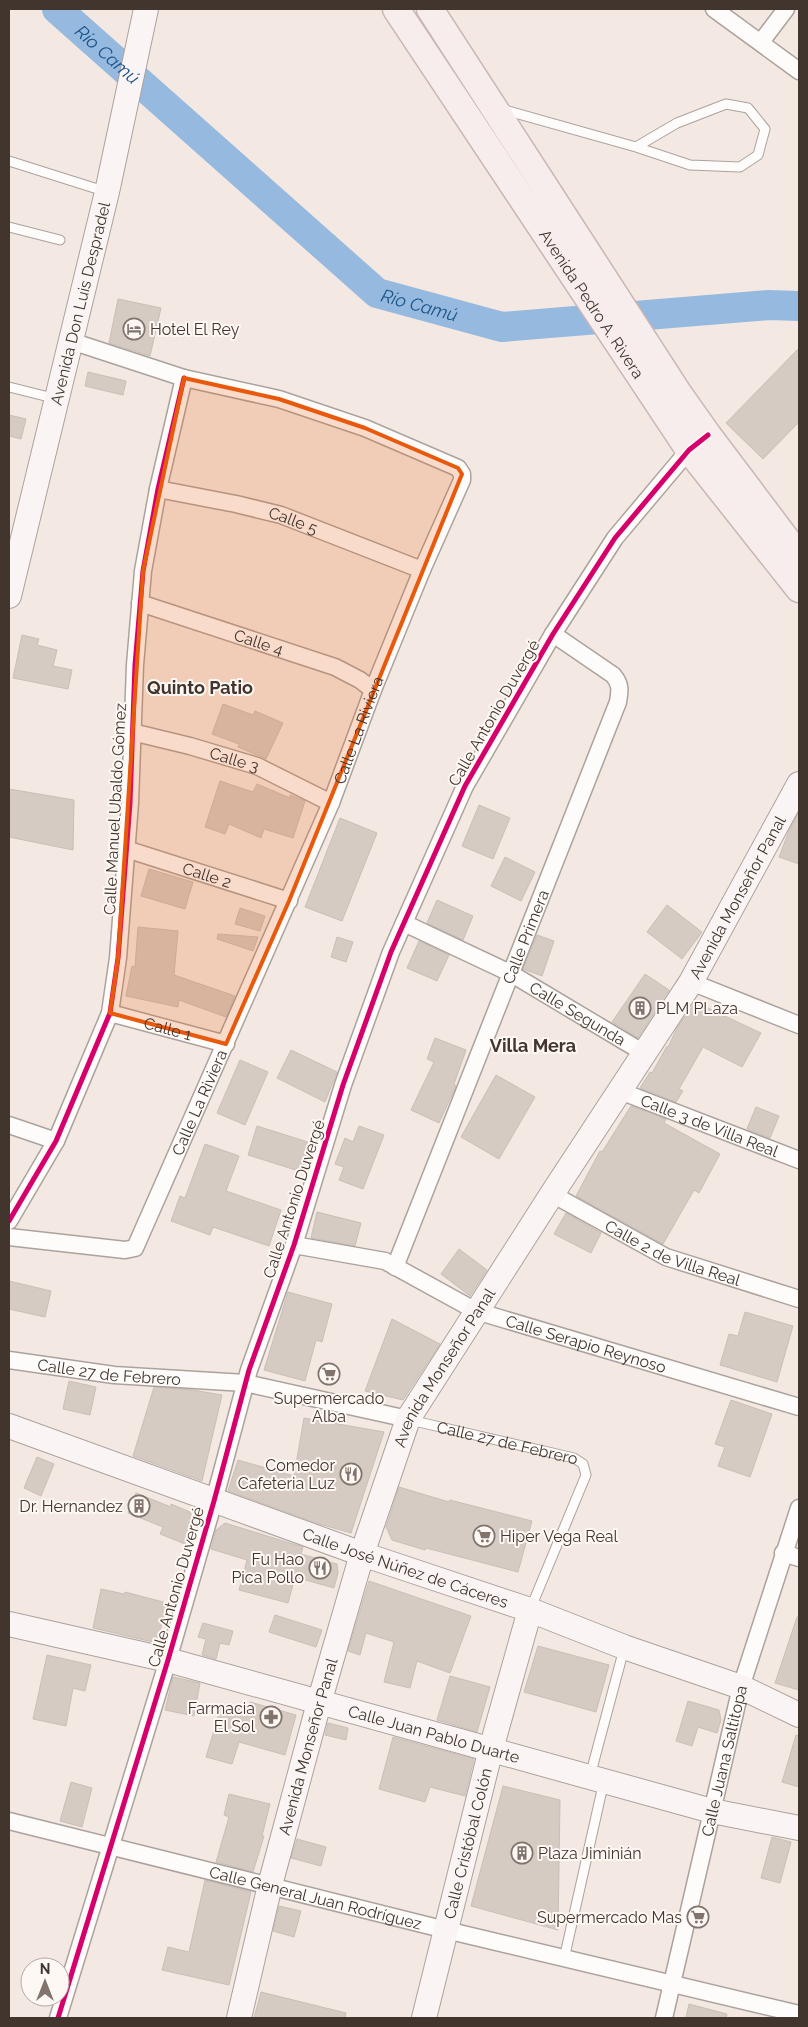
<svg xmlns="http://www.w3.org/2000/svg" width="808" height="2027" font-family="Raleway,sans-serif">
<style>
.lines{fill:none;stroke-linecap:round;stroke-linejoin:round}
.river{stroke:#96b9df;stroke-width:30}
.building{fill:#d5cbc3;stroke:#c8bfb7}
.lane-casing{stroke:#aca29c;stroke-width:11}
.street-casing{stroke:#aca29c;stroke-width:19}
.secondary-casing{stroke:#aca29c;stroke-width:26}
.primary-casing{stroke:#c9b6b4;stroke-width:29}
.lane{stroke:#fdfcfb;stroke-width:9}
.street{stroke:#fdfcfb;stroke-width:16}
.secondary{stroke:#faf5f4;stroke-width:24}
.primary{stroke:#f7eded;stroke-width:26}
.cycleway-casing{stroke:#fef8f4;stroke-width:8}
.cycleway{stroke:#d6006c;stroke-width:5}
.marked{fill:#e8590c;fill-opacity:0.2;stroke:#e8590c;stroke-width:4;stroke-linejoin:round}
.labels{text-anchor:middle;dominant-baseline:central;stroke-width:4;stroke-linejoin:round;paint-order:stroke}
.street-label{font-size:16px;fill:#42352d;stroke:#fef8f4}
.poi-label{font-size:16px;fill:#42352d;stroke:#fef8f4;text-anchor:end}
.water-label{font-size:18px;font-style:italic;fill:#1a5489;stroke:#fef8f4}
.neighbourhood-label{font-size:18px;font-weight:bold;fill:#42352d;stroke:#fef8f4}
</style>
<rect width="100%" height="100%" fill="#f4e9e2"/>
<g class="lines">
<!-- river -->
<path class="river" id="s1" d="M57,9L377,293L502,327L769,305L799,306"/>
</g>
<!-- building -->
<g class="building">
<polygon points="118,299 161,308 150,356 109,343"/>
<polygon points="799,348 799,422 763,459 726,423"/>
<polygon points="88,372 126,381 123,395 85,386"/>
<polygon points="9,415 26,419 21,439 9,436"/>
<polygon points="22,635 39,639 37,645 57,650 53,666 72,670 68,689 13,678"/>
<polygon points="223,704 253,715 255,711 283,723 266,759 238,747 239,744 212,734"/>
<polygon points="220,781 253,792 257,784 290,798 290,795 305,801 293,838 264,829 261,838 229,824 225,834 205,827"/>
<polygon points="9,789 74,800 73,850 9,837"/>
<polygon points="479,805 510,818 493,859 462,846"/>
<polygon points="799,812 799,864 779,857 789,831"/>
<polygon points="340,818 377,833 342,921 305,907"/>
<polygon points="505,857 535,872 521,901 491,886"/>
<polygon points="149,869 193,882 185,909 141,896"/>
<polygon points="437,900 473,916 463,940 427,923"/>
<polygon points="667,905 702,932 682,959 647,932"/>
<polygon points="240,908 265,916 260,931 235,924"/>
<polygon points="138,927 178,931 174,975 235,996 226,1017 179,1000 178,1007 126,996 132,966 135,967"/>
<polygon points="218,934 258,937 253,951 217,939"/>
<polygon points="537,935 554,941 542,976 523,969"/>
<polygon points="337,937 353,942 346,962 331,957"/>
<polygon points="419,941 449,955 437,981 407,968"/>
<polygon points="645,974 669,990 638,1038 612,1022"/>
<polygon points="695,1002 761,1033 742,1067 703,1047 679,1089 683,1091 676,1102 640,1088 650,1072 652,1073 667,1046 668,1047 677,1028"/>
<polygon points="435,1038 466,1050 454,1084 456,1086 439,1123 411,1110 434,1062 427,1059"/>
<polygon points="291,1050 337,1072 325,1102 277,1078"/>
<polygon points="240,1060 268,1072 245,1125 217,1113"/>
<polygon points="496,1075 535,1097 499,1159 461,1137"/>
<polygon points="631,1106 666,1119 664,1123 720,1154 699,1193 694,1190 663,1244 576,1196 600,1151 602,1152"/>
<polygon points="756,1107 779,1116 770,1138 747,1129"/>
<polygon points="257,1126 311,1143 302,1172 248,1155"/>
<polygon points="359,1126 384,1135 363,1189 339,1180 344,1167 335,1164 345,1138 353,1142"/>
<polygon points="205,1144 239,1156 226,1191 281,1210 269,1246 213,1227 210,1235 171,1221 180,1196 185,1198"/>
<polygon points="317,1212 361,1223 355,1246 311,1238"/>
<polygon points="566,1213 601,1233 591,1253 554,1234"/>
<polygon points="459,1249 487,1270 470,1296 441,1274"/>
<polygon points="9,1281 51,1291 45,1317 9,1309"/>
<polygon points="288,1292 332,1304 322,1342 316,1340 305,1381 264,1370"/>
<polygon points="745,1312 793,1326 777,1382 720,1365 729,1334 738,1336"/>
<polygon points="392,1319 440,1344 403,1400 365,1391"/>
<polygon points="69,1381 96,1387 90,1415 63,1409"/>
<polygon points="154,1387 193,1390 222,1395 202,1481 133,1456"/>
<polygon points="731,1400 772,1414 750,1477 718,1466 725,1447 715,1444"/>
<polygon points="304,1418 384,1432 351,1533 316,1523 228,1491 238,1460 294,1476"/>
<polygon points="37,1457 54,1464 41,1496 24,1488"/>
<polygon points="399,1487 449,1502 450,1500 532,1521 518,1572 426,1548 425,1550 392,1540 386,1527"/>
<polygon points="136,1493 171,1507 171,1504 190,1512 194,1521 185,1544 160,1534 163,1527 128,1513"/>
<polygon points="225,1523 303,1547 301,1554 337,1564 338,1573 334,1588 295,1577 288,1603 239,1590 247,1560 211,1549 216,1530"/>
<polygon points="369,1581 471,1616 450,1673 417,1661 410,1688 384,1682 394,1642 366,1633 360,1655 348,1651"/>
<polygon points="101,1589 124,1594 125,1592 167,1603 157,1643 93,1628"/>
<polygon points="275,1615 322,1630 316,1647 269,1632"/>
<polygon points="797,1617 799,1617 799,1690 775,1683"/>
<polygon points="203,1623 233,1631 229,1645 220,1643 216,1659 202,1655 206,1639 198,1637"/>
<polygon points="538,1646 609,1665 596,1712 524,1692"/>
<polygon points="47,1655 91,1665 85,1691 73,1688 66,1726 33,1719"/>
<polygon points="450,1676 490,1687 477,1732 437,1720"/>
<polygon points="173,1677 200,1683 194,1716 165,1710"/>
<polygon points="688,1701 719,1710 721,1720 717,1733 698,1727 692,1746 676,1741"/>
<polygon points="250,1702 296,1715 285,1755 239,1742 232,1764 206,1757 222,1704 248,1711"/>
<polygon points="328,1723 348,1728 346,1740 325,1735"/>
<polygon points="796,1735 799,1736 799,1787 782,1782"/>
<polygon points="393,1737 474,1759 465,1796 430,1787 425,1802 379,1789"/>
<polygon points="71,1782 92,1788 82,1827 60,1821"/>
<polygon points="503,1786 560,1800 558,1930 471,1906"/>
<polygon points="229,1794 270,1804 262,1836 264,1836 253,1872 216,1862 229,1817 224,1815"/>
<polygon points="772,1837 791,1842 780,1883 761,1878"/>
<polygon points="297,1839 326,1847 321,1866 291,1858"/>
<polygon points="205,1880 251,1892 229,1985 162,1970 168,1947 189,1952"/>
<polygon points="279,1906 301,1911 294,1937 273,1931"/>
<polygon points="261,1992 346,2013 345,2018 254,2018"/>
<polygon points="689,2004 727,2014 726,2018 686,2018"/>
</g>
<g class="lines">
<!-- lane casing -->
<g class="lane-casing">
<g id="lane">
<polyline points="501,109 636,147 690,165 740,167 758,155 765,129 748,108 726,104 677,123 636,147"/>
<polyline points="9,161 107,192"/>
<polyline points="9,227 60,240"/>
<polyline points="9,387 57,399"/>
<path id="s2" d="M410,1420L574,1458L583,1464L586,1475L530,1610"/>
<polyline points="590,1776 624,1649"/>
<polyline points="564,1959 604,1781"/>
</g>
</g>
<!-- street casing -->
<g class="street-casing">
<g id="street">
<polyline points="714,9 799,71"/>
<polyline points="761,42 786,9"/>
<path id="s3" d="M158,489L236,504L281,515L422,570"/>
<path id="s4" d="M140,603L335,667L360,680L373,690"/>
<path id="s5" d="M132,732L190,746L257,766L331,803"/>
<path id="s6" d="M126,849L289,901"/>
<path id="s7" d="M404,923L510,973L644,1053"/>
<polyline points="691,982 799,1025"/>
<path id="s8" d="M110,1013L226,1044"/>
<path id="s9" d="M620,1091L799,1160"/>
<polyline points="9,1125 56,1141"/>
<path id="s10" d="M552,1194L666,1257L799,1299"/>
<polyline points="9,1221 56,1141 110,1013 118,958 130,803 135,665 143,571 158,489 184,378"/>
<path id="s11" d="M9,1237L125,1250L135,1248L331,803L373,690L422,570L462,480V474L458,468L365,428L279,399L184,378L71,341"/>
<path id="s12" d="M294,1245L385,1261L476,1311L799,1407"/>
<path id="s13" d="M395,1267L618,702C620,690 621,684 613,675L553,634"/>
<path id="s14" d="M9,1360L114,1375L245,1383L408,1419"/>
<polyline points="783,1553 799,1558"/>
<path id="s15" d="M9,1821L446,1930L799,2014"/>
<polyline points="58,2018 168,1660 214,1501 249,1370 294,1245 343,1085 391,952 465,786 553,634 615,538 689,450 696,444"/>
<path id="s16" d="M664,2018L741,1687L799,1508"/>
</g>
</g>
<!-- secondary casing -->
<g class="secondary-casing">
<g id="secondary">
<path id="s17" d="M9,596L107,192L146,9"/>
<path id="s18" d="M9,1426L362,1554L530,1610L624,1647L741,1687L799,1715"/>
<path id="s19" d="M9,1624L168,1660L712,1811L799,1828"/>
<path id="s20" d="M239,2018L270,1885L319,1703L362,1554L408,1419L552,1194L691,982L799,784"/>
<path id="s21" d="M424,2018L491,1749L530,1610"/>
</g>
</g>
<!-- primary casing -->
<g class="primary-casing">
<g id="primary">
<path id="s22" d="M396,9L689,450L799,589"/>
<polyline points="430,9 679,394 708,435 799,556"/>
</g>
</g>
<!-- lane -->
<use href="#lane" class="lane"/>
<!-- street -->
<use href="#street" class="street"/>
<!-- secondary -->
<use href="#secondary" class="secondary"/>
<!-- primary -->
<use href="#primary" class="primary"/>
<!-- cycleway casing -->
<g class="cycleway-casing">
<g id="cycleway">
<polyline points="9,1221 56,1141 110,1013 118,958 130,803 135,665 143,571 158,489 184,378"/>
<polyline points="58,2018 168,1660 214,1501 249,1370 294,1245 343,1085 391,952 465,786 553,634 615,538 689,450 708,435"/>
</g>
</g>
<!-- cycleway -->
<use href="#cycleway" class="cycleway"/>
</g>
<!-- marked area -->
<path class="marked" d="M184,378L279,399L365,428L458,468L462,474L289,901L226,1044L110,1013L118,958L143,571Z"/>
<!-- icons -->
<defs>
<g id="hotel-ring" transform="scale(1.125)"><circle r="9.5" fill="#fef8f4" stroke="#80746c" stroke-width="1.5"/><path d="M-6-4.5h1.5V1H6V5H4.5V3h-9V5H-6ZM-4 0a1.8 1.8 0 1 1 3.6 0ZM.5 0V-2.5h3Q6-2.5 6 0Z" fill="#80746c"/></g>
<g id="building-ring" transform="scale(1.125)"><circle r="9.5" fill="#fef8f4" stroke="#80746c" stroke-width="1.5"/><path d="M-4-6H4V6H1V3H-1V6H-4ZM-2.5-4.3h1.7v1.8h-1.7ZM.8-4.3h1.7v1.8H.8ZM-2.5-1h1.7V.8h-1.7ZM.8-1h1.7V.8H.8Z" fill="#80746c"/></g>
<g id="supermarket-ring" transform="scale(1.125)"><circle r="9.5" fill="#fef8f4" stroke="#80746c" stroke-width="1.5"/><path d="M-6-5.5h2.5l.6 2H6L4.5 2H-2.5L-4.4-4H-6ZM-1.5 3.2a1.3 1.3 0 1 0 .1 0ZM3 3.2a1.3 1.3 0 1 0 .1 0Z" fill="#80746c"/></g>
<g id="restaurant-ring" transform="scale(1.125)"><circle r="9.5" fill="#fef8f4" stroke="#80746c" stroke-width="1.5"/><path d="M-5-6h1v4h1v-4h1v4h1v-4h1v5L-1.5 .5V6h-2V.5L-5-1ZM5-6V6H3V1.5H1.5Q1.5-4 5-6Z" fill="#80746c"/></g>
<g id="pharmacy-ring" transform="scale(1.125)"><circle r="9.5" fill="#fef8f4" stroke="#80746c" stroke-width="1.5"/><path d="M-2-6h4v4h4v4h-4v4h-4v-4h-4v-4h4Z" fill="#80746c"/></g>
</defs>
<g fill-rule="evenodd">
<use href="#hotel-ring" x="134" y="329"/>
<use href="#building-ring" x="640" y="1008"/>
<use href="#supermarket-ring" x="329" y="1374"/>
<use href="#restaurant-ring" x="351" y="1474"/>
<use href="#building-ring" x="139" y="1506"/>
<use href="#supermarket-ring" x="484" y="1536"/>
<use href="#restaurant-ring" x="320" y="1568"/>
<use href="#pharmacy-ring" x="271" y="1717"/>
<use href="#building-ring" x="522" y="1853"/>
<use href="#supermarket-ring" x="698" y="1917"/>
</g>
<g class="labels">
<!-- street labels -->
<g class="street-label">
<text stroke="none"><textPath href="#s17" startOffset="301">Avenida Don Luis Despradel</textPath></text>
<text stroke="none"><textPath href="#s22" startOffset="354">Avenida Pedro A. Rivera</textPath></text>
<text stroke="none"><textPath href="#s3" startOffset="139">Calle 5</textPath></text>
<text stroke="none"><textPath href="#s4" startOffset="125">Calle 4</textPath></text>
<text transform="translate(494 713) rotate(-60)">Calle Antonio Duvergé</text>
<text stroke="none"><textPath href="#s11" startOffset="691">Calle La Riviera</textPath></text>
<text stroke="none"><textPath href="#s5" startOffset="106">Calle 3</textPath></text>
<text transform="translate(115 809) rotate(-87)">Calle Manuel Ubaldo Gómez</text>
<text stroke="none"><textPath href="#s6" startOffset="85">Calle 2</textPath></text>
<text stroke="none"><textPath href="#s20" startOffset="1240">Avenida Monseñor Panal</textPath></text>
<text stroke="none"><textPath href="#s13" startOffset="355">Calle Primera</textPath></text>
<text stroke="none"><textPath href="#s7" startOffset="196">Calle Segunda</textPath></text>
<text stroke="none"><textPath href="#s8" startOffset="60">Calle 1</textPath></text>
<text stroke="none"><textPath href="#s11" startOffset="286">Calle La Riviera</textPath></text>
<text stroke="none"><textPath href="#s9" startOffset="96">Calle 3 de Villa Real</textPath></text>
<text transform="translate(294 1199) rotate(-72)">Calle Antonio Duvergé</text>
<text stroke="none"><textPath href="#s10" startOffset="135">Calle 2 de Villa Real</textPath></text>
<text stroke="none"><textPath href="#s12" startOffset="311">Calle Serapio Reynoso</textPath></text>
<text stroke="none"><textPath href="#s20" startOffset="685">Avenida Monseñor Panal</textPath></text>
<text stroke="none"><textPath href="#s14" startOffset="101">Calle 27 de Febrero</textPath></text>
<text stroke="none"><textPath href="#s2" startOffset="100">Calle 27 de Febrero</textPath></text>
<text stroke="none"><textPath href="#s18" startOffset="421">Calle José Núñez de Cáceres</textPath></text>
<text transform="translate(176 1587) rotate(-74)">Calle Antonio Duvergé</text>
<text stroke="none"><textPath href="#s19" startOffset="439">Calle Juan Pablo Duarte</textPath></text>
<text stroke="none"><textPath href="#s20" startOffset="280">Avenida Monseñor Panal</textPath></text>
<text stroke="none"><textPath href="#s16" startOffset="264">Calle Juana Saltitopa</textPath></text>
<text stroke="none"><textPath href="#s21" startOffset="180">Calle Cristóbal Colón</textPath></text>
<text stroke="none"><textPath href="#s15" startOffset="316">Calle General Juan Rodríguez</textPath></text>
</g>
<!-- poi labels -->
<g class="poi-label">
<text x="150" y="329" text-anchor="start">Hotel El Rey</text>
<text x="656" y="1008" text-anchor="start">PLM PLaza</text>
<text x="329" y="1398" text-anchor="middle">Supermercado<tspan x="329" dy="18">Alba</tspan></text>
<text x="335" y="1465">Comedor<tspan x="335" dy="18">Cafeteria Luz</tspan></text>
<text x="123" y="1506">Dr. Hernandez</text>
<text x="500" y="1536" text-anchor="start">Hiper Vega Real</text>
<text x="304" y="1559">Fu Hao<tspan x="304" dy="18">Pica Pollo</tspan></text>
<text x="255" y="1708">Farmacia<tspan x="255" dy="18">El Sol</tspan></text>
<text x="538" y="1853" text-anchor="start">Plaza Jiminián</text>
<text x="682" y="1917">Supermercado Mas</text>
</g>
<!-- water labels -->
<g class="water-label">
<text stroke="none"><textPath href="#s1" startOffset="68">Río Camú</textPath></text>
<text stroke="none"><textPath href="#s1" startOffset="472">Río Camú</textPath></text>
</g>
<!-- neighbourhood labels -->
<g class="neighbourhood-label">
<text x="200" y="687">Quinto Patio</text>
<text x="533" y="1045">Villa Mera</text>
</g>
</g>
<!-- border -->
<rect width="808" height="2027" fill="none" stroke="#42352d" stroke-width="20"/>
<!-- north arrow -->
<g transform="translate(45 1982)"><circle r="24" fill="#fef8f4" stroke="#b3aaa4"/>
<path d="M0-4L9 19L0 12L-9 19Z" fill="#80746c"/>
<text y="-8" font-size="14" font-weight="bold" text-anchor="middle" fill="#42352d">N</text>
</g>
</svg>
